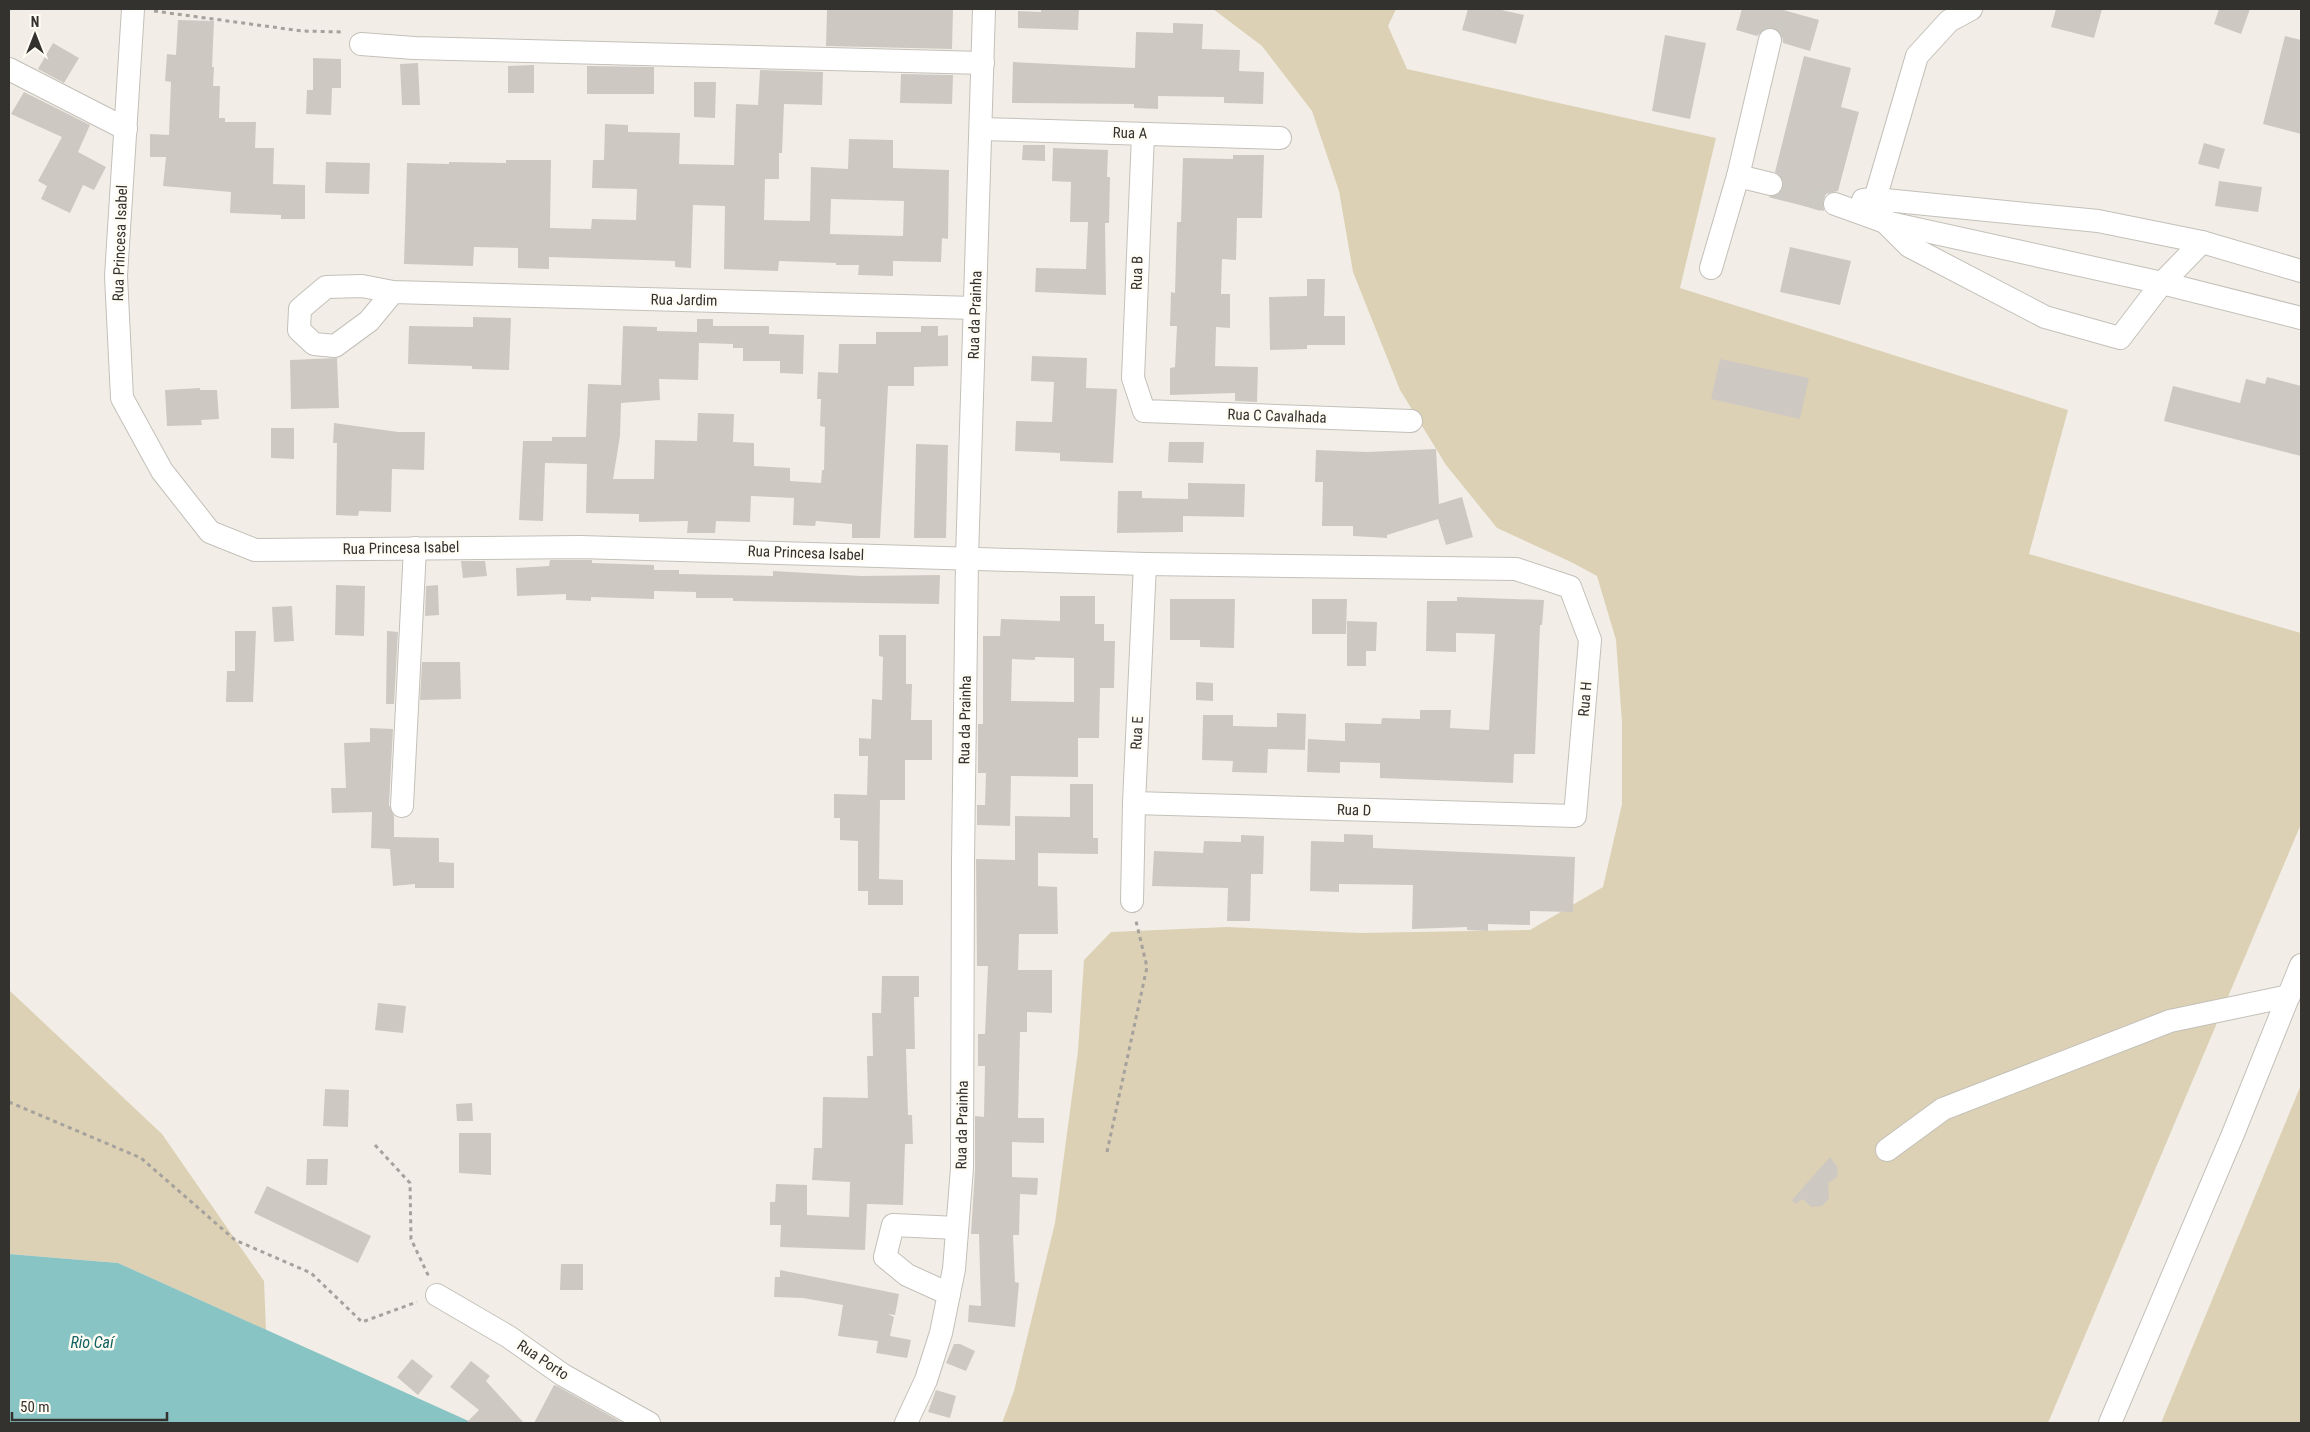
<svg xmlns="http://www.w3.org/2000/svg" width="2310" height="1432" font-family="'Roboto Condensed',sans-serif">
<style>
.green{fill:#ddd1b5}
.water{fill:#89c4c4}
.building{fill:#cec8c2;fill-rule:evenodd}
.lines{fill:none;stroke-linecap:round;stroke-linejoin:round}
.minor-tunnel{stroke:#ccc8c2;stroke-width:22;stroke-dasharray:22 11;stroke-linecap:butt}
.minor-casing{stroke:#c3c0b9;stroke-width:24}
.path{stroke:#a5a29d;stroke-width:3;stroke-dasharray:4 4;stroke-linecap:butt}
.minor{stroke:#fff;stroke-width:22}
.labels{text-anchor:middle;dominant-baseline:central;stroke-width:5;stroke-linejoin:round;paint-order:stroke}
.street-label{font-size:15px;fill:#33322f;stroke:#fffcf4}
.water-label{font-size:16px;font-style:italic;fill:#116263;stroke:#fffcf4}
</style>
<rect width="100%" height="100%" fill="#f2eee7"/>
<!-- green -->
<g class="green">
<polygon points="1213,9 1396,9 1388,26 1407,69 1716,138 1680,288 2068,410 2029,554 2301,633 2301,824 2048,1423 1002,1423 1014,1391 1055,1223 1078,1051 1084,960 1111,932 1227,927 1360,933 1530,930 1603,887 1622,804 1622,723 1616,640 1597,576 1571,562 1497,528 1446,465 1400,390 1353,272 1339,191 1312,111 1262,46"/>
<polygon points="9,990 162,1134 264,1281 266,1330 118,1263 9,1254"/>
<polygon points="2301,1085 2301,1423 2161,1423"/>
</g>
<!-- water -->
<polygon class="water" points="9,1254 118,1263 473,1423 9,1423"/>
<!-- building -->
<g class="building">
<polygon points="827,9 953,9 952,49 826,46"/>
<polygon points="1041,9 1079,9 1078,30 1018,28 1018,11 1041,12"/>
<polygon points="1468,9 1497,9 1524,15 1516,44 1462,30"/>
<polygon points="1742,9 1780,9 1819,20 1810,51 1783,43 1782,36 1773,27 1766,28 1757,36 1736,30"/>
<polygon points="2056,9 2102,9 2094,38 2051,27"/>
<polygon points="2219,9 2250,9 2241,34 2214,24"/>
<polygon points="178,20 214,21 212,67 214,67 213,86 220,86 219,118 225,118 225,122 256,122 255,148 274,148 273,184 305,185 305,219 281,219 281,215 230,213 231,192 163,186 166,157 150,157 150,134 169,135 171,82 165,81 167,54 176,55"/>
<polygon points="1173,23 1203,24 1202,49 1240,50 1239,71 1264,72 1263,104 1224,103 1224,97 1158,96 1158,109 1134,108 1134,104 1012,103 1013,62 1135,68 1136,32 1173,33"/>
<polygon points="1665,35 1706,43 1690,119 1652,111"/>
<polygon points="2285,36 2301,40 2301,134 2263,124"/>
<polygon points="53,43 79,58 64,83 38,69"/>
<polygon points="1804,56 1851,68 1841,107 1859,112 1838,191 1826,194 1823,200 1824,211 1768,197 1780,193 1784,188 1783,180 1775,172"/>
<polygon points="313,58 341,59 341,88 332,88 331,115 306,114 307,90 313,90"/>
<polygon points="418,63 420,105 402,105 400,64"/>
<polygon points="534,65 534,93 508,93 508,66"/>
<polygon points="587,66 654,67 654,94 587,94"/>
<path d="M760,70L823,72L822,105L784,104L782,153H779V179H765L764,220L810,221L811,167L848,169L849,139L893,140V168L949,170L948,239L942,238L941,262L893,261V276L858,275L859,265H836V263L779,261L778,271L724,269L725,206L693,205L691,268L675,267V261L549,257V269L518,268V248L474,247L473,266L404,264L407,163L449,164V162L506,163V160H551L550,228L591,229L592,219L636,220L637,189L592,188L593,160H604L605,124L628,125V132L680,133L679,164L734,165L736,104L758,105ZM831,199L904,201L903,236L830,234Z"/>
<polygon points="901,74 953,75 952,104 900,103"/>
<polygon points="694,82 716,82 715,118 694,117"/>
<polygon points="24,92 90,125 78,152 106,167 94,190 83,185 70,213 41,199 47,186 38,181 62,137 11,114"/>
<polygon points="2204,143 2225,149 2219,169 2198,164"/>
<polygon points="1023,145 1045,145 1045,161 1022,160"/>
<polygon points="1053,148 1108,150 1107,177 1110,177 1109,223 1105,223 1106,295 1035,292 1036,268 1086,269 1088,222 1070,222 1071,182 1052,181"/>
<polygon points="1233,155 1264,155 1262,218 1237,218 1236,260 1222,259 1221,294 1230,294 1230,328 1216,327 1215,366 1258,367 1257,402 1235,401 1235,393 1170,395 1170,368 1175,367 1177,326 1170,326 1171,292 1175,293 1177,222 1181,222 1183,158 1233,159"/>
<polygon points="326,162 370,163 369,194 325,193"/>
<polygon points="2219,181 2262,187 2258,212 2215,206"/>
<polygon points="1790,247 1851,261 1840,305 1780,292"/>
<polygon points="1307,279 1325,279 1324,316 1345,316 1345,345 1307,345 1307,349 1270,350 1269,297 1307,296"/>
<polygon points="473,317 511,318 509,370 472,369 472,366 408,364 409,326 473,327"/>
<polygon points="697,319 713,319 713,326 769,326 769,334 804,335 803,374 780,373 780,361 743,361 743,348 733,348 733,344 699,343 698,380 659,379 660,400 621,403 620,436 613,479 654,479 655,440 697,441 698,413 734,414 733,442 754,443 754,466 790,468 790,481 821,483 822,470 824,470 825,427 820,426 821,399 817,399 818,372 838,373 839,344 876,344 876,332 921,332 921,326 938,326 938,336 948,335 948,366 914,367 914,386 888,386 880,538 852,538 852,524 816,521 815,526 793,525 794,498 751,496 750,522 716,521 715,533 687,533 688,521 639,522 639,514 586,513 587,464 545,463 543,521 519,520 523,441 552,441 552,437 586,437 588,384 621,385 623,326 657,327 657,331 697,332"/>
<polygon points="1032,356 1087,358 1086,388 1117,389 1113,463 1060,461 1060,453 1015,451 1016,421 1052,422 1054,382 1031,381"/>
<polygon points="337,358 339,408 291,409 290,360"/>
<polygon points="1720,359 1809,378 1800,419 1711,399"/>
<polygon points="2267,377 2301,386 2301,456 2164,421 2173,386 2240,403 2246,379 2265,384"/>
<polygon points="200,388 200,390 217,390 219,419 201,420 202,425 167,426 165,390"/>
<polygon points="334,423 398,432 425,432 424,470 392,469 391,512 359,511 358,516 336,515 337,443 333,443"/>
<polygon points="271,428 294,428 294,459 271,458"/>
<polygon points="1169,442 1204,442 1203,463 1168,462"/>
<polygon points="916,444 948,445 946,538 914,538"/>
<polygon points="1436,449 1439,504 1462,497 1473,537 1446,545 1438,519 1387,535 1387,538 1353,536 1353,526 1322,526 1323,482 1315,482 1316,450 1367,452"/>
<polygon points="1188,483 1245,484 1244,517 1183,516 1183,532 1117,533 1118,491 1142,491 1142,498 1188,499"/>
<polygon points="550,560 592,560 592,563 654,565 654,570 679,570 679,574 773,576 773,571 861,576 940,575 939,604 733,601 733,598 696,598 696,592 654,591 654,599 591,597 591,601 566,600 566,594 517,596 516,568 549,566"/>
<polygon points="461,561 485,561 487,576 463,578"/>
<polygon points="336,585 365,586 364,636 335,635"/>
<polygon points="438,585 439,615 425,616 426,586"/>
<path d="M1060,596H1095V624H1104V641H1115L1114,688H1100L1099,738H1078V777L1011,776L1010,826L977,825V805H985L986,773H978V724H983V636H1000L1001,619L1060,621ZM1035,657L1074,658V702L1011,701L1012,659L1035,660Z"/>
<polygon points="1457,597 1544,600 1542,625 1540,625 1535,754 1514,754 1513,783 1380,778 1380,763 1340,762 1340,773 1307,772 1308,739 1345,741 1345,723 1381,724 1382,718 1420,719 1420,710 1451,710 1450,728 1489,730 1495,634 1456,633 1456,652 1426,651 1427,601 1457,601"/>
<polygon points="1170,599 1235,599 1234,648 1200,647 1200,640 1170,640"/>
<polygon points="1312,599 1347,599 1346,634 1312,634"/>
<polygon points="292,606 294,641 274,642 272,607"/>
<polygon points="1347,621 1377,622 1376,651 1366,651 1366,666 1347,666"/>
<polygon points="235,631 256,631 253,702 226,702 227,671 235,671"/>
<polygon points="387,631 398,632 394,704 386,704"/>
<polygon points="879,635 906,635 906,684 912,684 911,720 932,720 932,760 905,760 905,800 880,800 879,879 903,880 903,905 868,905 868,891 858,891 858,841 840,840 840,818 834,818 834,794 867,795 868,756 859,756 859,738 871,739 872,699 882,700 883,657 879,656"/>
<polygon points="422,662 460,662 461,699 420,700"/>
<polygon points="1196,682 1213,683 1213,701 1196,700"/>
<polygon points="1277,713 1306,714 1305,750 1268,749 1267,773 1232,772 1233,761 1202,760 1203,715 1233,715 1233,726 1277,727"/>
<polygon points="370,728 393,729 389,805 394,816 394,837 439,838 439,862 454,863 454,888 415,888 415,884 393,886 390,849 371,848 372,812 332,813 331,788 346,788 344,743 370,742"/>
<polygon points="1070,784 1093,784 1093,838 1098,838 1098,854 1038,853 1038,886 1057,887 1058,934 1019,934 1018,970 1052,970 1052,1013 1027,1012 1027,1032 1020,1032 1018,1118 1044,1118 1044,1143 1012,1142 1012,1177 1038,1178 1037,1195 1020,1194 1019,1235 1013,1235 1015,1282 1019,1283 1015,1327 968,1322 969,1305 981,1306 979,1234 971,1234 975,1169 975,1116 984,1117 985,1066 978,1066 978,1034 985,1034 988,966 977,966 976,859 1015,860 1015,816 1070,817"/>
<polygon points="1344,834 1373,835 1373,848 1575,857 1573,912 1530,911 1530,925 1488,924 1488,931 1467,930 1467,927 1412,929 1413,885 1339,884 1339,892 1310,891 1311,841 1344,842"/>
<polygon points="1241,835 1264,836 1263,874 1251,874 1250,921 1227,921 1228,888 1152,886 1154,851 1203,853 1204,841 1241,842"/>
<polygon points="882,976 919,976 919,997 914,997 915,1049 906,1049 908,1115 912,1115 913,1144 905,1144 903,1205 867,1204 865,1250 780,1247 781,1225 770,1225 770,1202 775,1202 776,1184 807,1185 807,1215 849,1217 850,1182 812,1180 814,1148 822,1148 823,1097 868,1098 867,1056 873,1056 872,1013 881,1013"/>
<polygon points="378,1003 406,1006 403,1033 375,1030"/>
<polygon points="325,1089 349,1090 348,1127 323,1126"/>
<polygon points="472,1103 473,1121 457,1121 456,1104"/>
<polygon points="459,1133 491,1133 491,1175 459,1173"/>
<polygon points="1830,1157 1838,1168 1837,1177 1828,1183 1829,1198 1822,1206 1811,1207 1803,1199 1795,1204 1792,1200"/>
<polygon points="307,1159 328,1159 327,1185 306,1185"/>
<polygon points="267,1186 371,1236 358,1263 254,1213"/>
<polygon points="561,1264 583,1264 583,1290 560,1290"/>
<polygon points="780,1270 899,1294 895,1315 888,1314 894,1317 890,1336 911,1340 907,1358 876,1353 878,1341 838,1336 843,1305 803,1298 774,1297 775,1277 780,1277"/>
<polygon points="954,1344 960,1344 975,1351 966,1371 946,1363"/>
<polygon points="412,1359 433,1376 418,1395 397,1377"/>
<polygon points="471,1361 490,1376 486,1381 524,1423 466,1423 479,1410 450,1387"/>
<polygon points="554,1385 557,1386 623,1423 534,1423"/>
<polygon points="936,1390 956,1396 950,1418 928,1412"/>
</g>
<g class="lines">
<!-- minor-tunnel -->
<g class="minor-tunnel">
<polyline points="1770,40 1777,9"/>
<polyline points="1771,184 1835,204"/>
</g>
<!-- minor casing -->
<g class="minor-casing">
<g id="minor">
<polyline points="133,9 116,276 122,398 162,471 210,532 255,550 580,547 1145,564 1516,569 1570,587 1590,640 1575,816 1134,803"/>
<polyline points="1971,9 1949,21 1917,56 1875,199 1885,222 1909,246 2045,317 2120,338 2162,283 2202,242"/>
<polyline points="361,44 414,48 983,63"/>
<polyline points="9,69 126,129"/>
<polyline points="981,129 1280,138"/>
<polyline points="1143,134 1133,378 1144,411 1411,421"/>
<polyline points="1738,176 1771,184"/>
<polyline points="1863,200 1875,199 2098,221 2202,242 2301,271"/>
<polyline points="1835,204 1885,222 2162,283 2301,318"/>
<polyline points="1711,268 1738,176 1770,40"/>
<polyline points="393,292 369,321 335,346 314,344 299,330 300,309 326,287 362,286 393,292 975,308"/>
<polyline points="402,806 415,548"/>
<polyline points="1132,901 1134,803 1145,564"/>
<polyline points="1887,1150 1943,1109 2170,1021 2289,996"/>
<polyline points="949,1294 907,1275 885,1257 893,1225 957,1228"/>
<polyline points="437,1295 509,1337 563,1375 649,1423"/>
<polyline points="906,1423 926,1380 941,1333 954,1269 962,1168 963,861 967,558 984,9"/>
<polyline points="2110,1423 2233,1134 2301,965"/>
</g>
</g>
<!-- path -->
<g class="path">
<polyline points="154,11 302,31 344,32"/>
<polyline points="9,1102 141,1158 235,1240 311,1273 362,1322 417,1302"/>
<polyline points="375,1145 410,1183 411,1239 429,1277"/>
<polyline points="1107,1152 1147,967 1136,921"/>
</g>
<!-- minor -->
<use href="#minor" class="minor"/>
</g>
<g class="labels">
<!-- street labels -->
<g class="street-label">
<text transform="translate(1130 133) rotate(2)">Rua A</text>
<text transform="translate(120 243) rotate(-88)">Rua Princesa Isabel</text>
<text transform="translate(1137 273) rotate(-88)">Rua B</text>
<text transform="translate(684 300) rotate(1)">Rua Jardim</text>
<text transform="translate(975 315) rotate(-88)">Rua da Prainha</text>
<text transform="translate(1277 416) rotate(2)">Rua C Cavalhada</text>
<text transform="translate(401 548) rotate(-1)">Rua Princesa Isabel</text>
<text transform="translate(806 553) rotate(2)">Rua Princesa Isabel</text>
<text transform="translate(1585 699) rotate(-85)">Rua H</text>
<text transform="translate(965 720) rotate(-89)">Rua da Prainha</text>
<text transform="translate(1137 733) rotate(-87)">Rua E</text>
<text transform="translate(1354 810) rotate(2)">Rua D</text>
<text transform="translate(962 1125) rotate(-89)">Rua da Prainha</text>
<text transform="translate(543 1360) rotate(34)">Rua Porto</text>
</g>
<!-- water labels -->
<g class="water-label">
<text x="92" y="1342">Rio Caí</text>
</g>
</g>
<!-- border -->
<rect width="2310" height="1432" fill="none" stroke="#33322f" stroke-width="20"/>
<!-- north arrow -->
<g transform="translate(35 35)" stroke="#fffcf4" stroke-width="4" paint-order="stroke">
<path d="M0-4L9 19L0 12L-9 19Z" fill="#33322f"/>
<text y="-8" font-size="14" font-weight="bold" text-anchor="middle" fill="#33322f">N</text>
</g>
<!-- scale -->
<path d="M12 1412v8h155v-8" fill="none" stroke="#33322f" stroke-width="2.5"/>
<text x="20" y="1412" font-size="15" fill="#33322f" stroke="#fffcf4" stroke-width="4" paint-order="stroke">50 m</text>
</svg>
